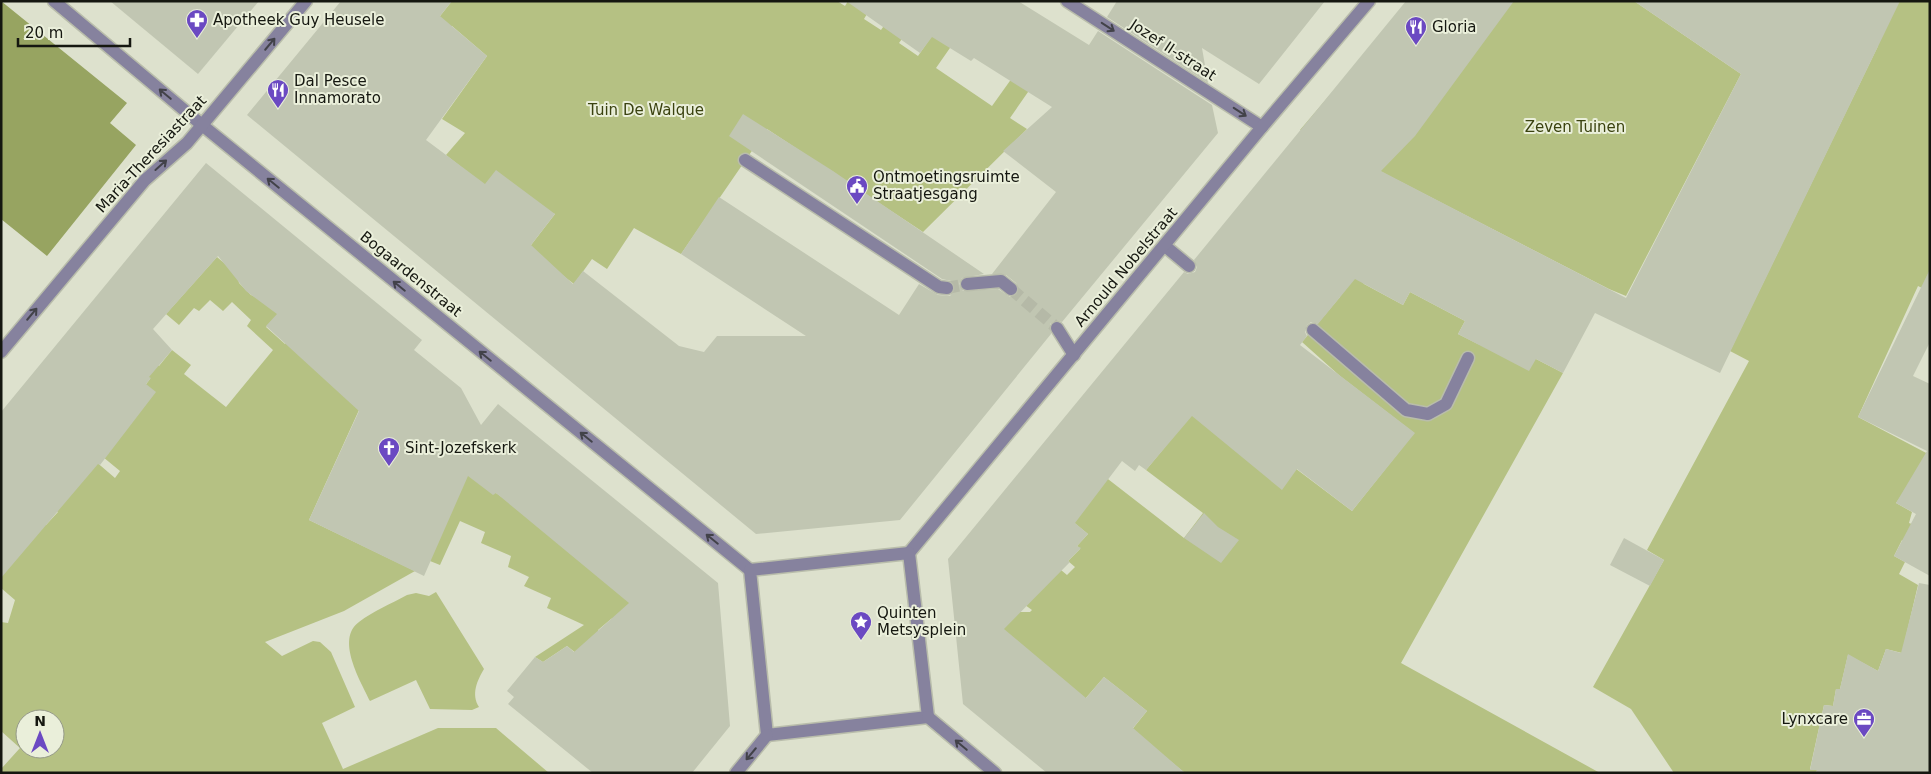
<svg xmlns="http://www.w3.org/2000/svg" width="1931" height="774" font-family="'DejaVu Sans',sans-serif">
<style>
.green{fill:#b5c183;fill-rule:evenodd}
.forest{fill:#97a461}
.building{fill:#c1c6b2}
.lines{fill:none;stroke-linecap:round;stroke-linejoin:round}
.minor-tunnel{stroke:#b5b9a7;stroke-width:12;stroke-dasharray:12 6;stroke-linecap:butt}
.service-casing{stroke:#b9bdab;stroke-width:15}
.minor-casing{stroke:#b9bdab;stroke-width:15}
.service{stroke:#86829e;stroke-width:12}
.minor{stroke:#86829e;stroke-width:12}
.oneway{stroke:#424249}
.labels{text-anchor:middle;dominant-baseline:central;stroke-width:4;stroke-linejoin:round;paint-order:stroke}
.poi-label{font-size:15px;fill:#151710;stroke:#eaefda;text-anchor:start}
.street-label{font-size:15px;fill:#151710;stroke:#eaefda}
.park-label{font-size:15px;fill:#3a420f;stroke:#eaefda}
</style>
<rect width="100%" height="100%" fill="#dde1cd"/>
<!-- green -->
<g class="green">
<polygon points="452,1 837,1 845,6 848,1 871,7 864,19 881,30 901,1 921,12 899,43 918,56 940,24 959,35 936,68 992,106 1017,71 1035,82 1010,118 1027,129 923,232 767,129 681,254 634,228 607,269 592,259 574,284 528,249 555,214 484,185 446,155 465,133 442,119 487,56 452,26 433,25"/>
<polygon points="1514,1 1634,1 1741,74 1626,296 1609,289 1300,130 1329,96"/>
<polygon points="1814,1 1930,1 1930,292 1918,286 1858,417 1930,455 1896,503 1912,512 1909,523 1917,526 1913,545 1902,540 1894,556 1905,562 1899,574 1918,585 1902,653 1886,649 1878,671 1848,655 1840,689 1836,689 1833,706 1824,705 1810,769 1817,770 1816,773 1674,773 1631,709 1593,687 1664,560 1647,550 1749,361 1730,351 1878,46"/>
<polygon points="1342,256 1364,284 1403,305 1410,292 1465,321 1458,334 1478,344 1536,359 1563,373 1401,663 1600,773 1185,773 1153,747 1109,758 1147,711 1104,677 1085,699 1005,661 1001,612 1030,612 1032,610 1011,595 1061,570 1067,575 1075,567 1068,561 1080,549 1077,546 1088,534 1061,512 1095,469 1184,538 1203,513 1146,470 1165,447 1182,408 1279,456 1352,511 1414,433 1340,376 1302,342 1340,297"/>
<path d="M217,257L237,274L239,283L251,295L258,298L290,301L266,327L285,344L298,329L359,410L309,520L415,571L344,611L265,642L282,656L313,641L320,642L331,652L355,707L322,723L343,769L438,728H496L549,773H1V769L20,748L1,731V622L8,623L15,600L1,588V552L36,518L46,525L58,512L43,501L87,454L115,478L120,471L103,457L116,424L150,379L137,368L149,358L159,366L172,350L191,365L184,374L226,407L273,350L247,326L251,320L232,302L223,311L210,300L199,311L194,308L179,325L166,314ZM25,719H55V749H25Z"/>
<polygon points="453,457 496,493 651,601 611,619 598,630 600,672 567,646 543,662 535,657 584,625 547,608 551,598 524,586 529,577 508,567 511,556 481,543 485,532 460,521 440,565 430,561"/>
<path d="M436,592L484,669C477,681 471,694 479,707L472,710L430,709L416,680L370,701C361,682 335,639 359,622C373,611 391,604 407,595L416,593L429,596Z"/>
</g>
<!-- forest -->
<polygon class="forest" points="1,1 127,103 110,123 136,145 47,256 1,219"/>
<!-- building -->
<g class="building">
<polygon points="110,1 259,1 198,74"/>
<polygon points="341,1 452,1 440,16 487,56 426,140 485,184 496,170 555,214 531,245 573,284 583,271 679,346 704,352 717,336 806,336 681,254 719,197 899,315 919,284 938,295 950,296 955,289 951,281 942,279 729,136 743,114 833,171 984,274 962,278 959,284 963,291 998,289 1010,297 1014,296 1019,291 1016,283 1006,275 992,274 1056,192 1003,151 1052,107 974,58 971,61 932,37 920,53 846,1 1018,1 1089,45 1098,31 1212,105 1218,133 1062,322 1056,320 1050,324 1051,334 900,520 756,534 247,115"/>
<polygon points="1117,1 1325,1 1259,84 1202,48 1208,83 1107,17"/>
<polygon points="1406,1 1514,1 1415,136 1381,171 1626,298 1741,74 1634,1 1900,1 1720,373 1595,313 1563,373 1536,359 1529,371 1458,334 1465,321 1410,292 1403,305 1355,279 1318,324 1311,322 1307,325 1305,332 1307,336 1300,345 1415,433 1352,511 1297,469 1282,490 1192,416 1146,470 1139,465 1135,471 1122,461 1075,523 1088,534 1077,546 1081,548 1068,561 1070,562 1004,629 1086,698 1104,677 1126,694 1147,711 1133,728 1185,773 1047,773 963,704 948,559 1184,272 1188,274 1195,272 1197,267 1194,260"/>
<polygon points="206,163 422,340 414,350 461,388 481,425 498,404 718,583 730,726 692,773 593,773 508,704 514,697 507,691 535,657 543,662 567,646 574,652 629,603 496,493 493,495 468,476 424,576 309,520 359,411 266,326 277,314 246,291 218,256 153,329 172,350 149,377 151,378 146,384 156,392 100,465 98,464 1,578 1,412"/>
<polygon points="1930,269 1930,342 1913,376 1930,384 1930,576 1894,556 1916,514 1896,503 1927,451 1858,417"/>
<polygon points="1204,513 1218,527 1239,540 1221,563 1184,538"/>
<polygon points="1624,538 1664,560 1650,586 1610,565"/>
<polygon points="1919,583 1930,585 1930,773 1816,773 1817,770 1810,770 1824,705 1833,706 1836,689 1840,689 1848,654 1878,671 1886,649 1901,653"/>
</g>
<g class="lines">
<!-- minor-tunnel -->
<g class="minor-tunnel">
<polyline points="947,288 967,284"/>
<polyline points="1011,289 1057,328"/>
</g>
<!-- service casing -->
<g class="service-casing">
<g id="service">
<polyline points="1165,246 1189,266"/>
<polyline points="1313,330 1406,410 1428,414 1446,404 1468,358"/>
</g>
</g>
<!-- minor casing -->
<g class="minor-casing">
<g id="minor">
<polyline points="54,1 202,125 750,570"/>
<polyline points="1067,1 1262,127"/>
<polyline points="745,160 939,287 947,288"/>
<polyline points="967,284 1001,281 1011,289"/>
<polyline points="1057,328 1074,355"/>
<polyline points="1,352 145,180 187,143 306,1"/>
<polyline points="909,553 1262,127 1369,1"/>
<polygon points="909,553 928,717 767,735 750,570"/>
<polyline points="928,717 995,773"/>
<polyline points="736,773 767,735"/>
</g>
</g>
<!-- service -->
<use href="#service" class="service"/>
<!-- minor -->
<use href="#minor" class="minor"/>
</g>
<!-- one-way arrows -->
<defs><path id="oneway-shaft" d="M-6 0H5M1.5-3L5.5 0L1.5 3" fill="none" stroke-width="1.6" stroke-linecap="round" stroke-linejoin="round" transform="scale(1.25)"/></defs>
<g class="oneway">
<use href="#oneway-shaft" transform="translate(1108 27) rotate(33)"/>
<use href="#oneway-shaft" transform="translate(270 44) rotate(-50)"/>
<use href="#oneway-shaft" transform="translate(165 94) rotate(-140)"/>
<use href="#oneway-shaft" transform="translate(1240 112) rotate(33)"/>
<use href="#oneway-shaft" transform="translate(161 165) rotate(-42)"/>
<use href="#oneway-shaft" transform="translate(273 183) rotate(-141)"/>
<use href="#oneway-shaft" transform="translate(399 286) rotate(-141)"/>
<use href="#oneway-shaft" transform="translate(32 314) rotate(-50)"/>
<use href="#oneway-shaft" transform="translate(485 356) rotate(-141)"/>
<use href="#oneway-shaft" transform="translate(586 437) rotate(-141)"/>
<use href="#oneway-shaft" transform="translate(712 539) rotate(-141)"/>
<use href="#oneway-shaft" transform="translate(961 745) rotate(-140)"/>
<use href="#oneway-shaft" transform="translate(751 754) rotate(130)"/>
</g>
<!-- icons -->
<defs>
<g id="pharmacy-pin" transform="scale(1.125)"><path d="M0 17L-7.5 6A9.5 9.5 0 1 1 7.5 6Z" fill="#6b49c2" stroke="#eaefda"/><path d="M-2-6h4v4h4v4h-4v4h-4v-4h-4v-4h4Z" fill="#fff"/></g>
<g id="restaurant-pin" transform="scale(1.125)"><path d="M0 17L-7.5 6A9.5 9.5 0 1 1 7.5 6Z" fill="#6b49c2" stroke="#eaefda"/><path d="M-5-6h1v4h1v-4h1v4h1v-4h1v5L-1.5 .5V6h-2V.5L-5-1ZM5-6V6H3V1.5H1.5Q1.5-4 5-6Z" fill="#fff"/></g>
<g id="civic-pin" transform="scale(1.125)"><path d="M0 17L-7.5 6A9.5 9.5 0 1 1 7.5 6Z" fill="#6b49c2" stroke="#eaefda"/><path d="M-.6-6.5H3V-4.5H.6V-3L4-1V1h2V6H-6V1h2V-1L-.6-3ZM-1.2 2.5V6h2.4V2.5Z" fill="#fff"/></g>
<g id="church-pin" transform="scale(1.125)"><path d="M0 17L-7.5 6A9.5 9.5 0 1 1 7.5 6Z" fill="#6b49c2" stroke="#eaefda"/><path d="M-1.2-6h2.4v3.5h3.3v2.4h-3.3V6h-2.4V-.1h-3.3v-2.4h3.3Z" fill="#fff"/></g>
<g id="sight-pin" transform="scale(1.125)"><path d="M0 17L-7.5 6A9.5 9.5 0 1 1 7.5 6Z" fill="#6b49c2" stroke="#eaefda"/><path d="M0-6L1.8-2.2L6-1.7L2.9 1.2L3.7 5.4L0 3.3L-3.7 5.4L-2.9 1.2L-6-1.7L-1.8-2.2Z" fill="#fff"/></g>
<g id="office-pin" transform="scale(1.125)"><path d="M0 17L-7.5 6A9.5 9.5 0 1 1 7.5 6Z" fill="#6b49c2" stroke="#eaefda"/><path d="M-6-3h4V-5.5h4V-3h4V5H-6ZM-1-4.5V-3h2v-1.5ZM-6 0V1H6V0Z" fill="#fff"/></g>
</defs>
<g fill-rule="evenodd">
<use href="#pharmacy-pin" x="197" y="20"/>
<use href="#restaurant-pin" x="1416" y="27"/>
<use href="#restaurant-pin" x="278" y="90"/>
<use href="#civic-pin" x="857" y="186"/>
<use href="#church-pin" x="389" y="448"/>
<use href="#sight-pin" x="861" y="622"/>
<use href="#office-pin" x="1864" y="719"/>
</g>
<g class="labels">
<!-- poi labels -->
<g class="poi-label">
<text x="213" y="20">Apotheek Guy Heusele</text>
<text x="1432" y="27">Gloria</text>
<text x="294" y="81">Dal Pesce<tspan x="294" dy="17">Innamorato</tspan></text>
<text x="873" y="177">Ontmoetingsruimte<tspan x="873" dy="17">Straatjesgang</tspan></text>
<text x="405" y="448">Sint-Jozefskerk</text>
<text x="877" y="613">Quinten<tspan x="877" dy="17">Metsysplein</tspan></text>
<text x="1848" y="719" text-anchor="end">Lynxcare</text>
</g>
<!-- street labels -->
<g class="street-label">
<text transform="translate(1173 50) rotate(33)">Jozef II-straat</text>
<text transform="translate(151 154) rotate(-47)">Maria-Theresiastraat</text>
<text transform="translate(1126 267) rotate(-50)">Arnould Nobelstraat</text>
<text transform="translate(411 274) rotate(39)">Bogaardenstraat</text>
</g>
<!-- park labels -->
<g class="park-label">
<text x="646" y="110">Tuin De Walque</text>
<text x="1575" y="127">Zeven Tuinen</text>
</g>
</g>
<!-- border -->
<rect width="1931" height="774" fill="none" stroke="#151710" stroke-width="5"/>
<!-- north arrow -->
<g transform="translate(40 734)"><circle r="24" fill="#eaefda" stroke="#959989"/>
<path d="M0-4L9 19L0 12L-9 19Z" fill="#6b49c2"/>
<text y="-8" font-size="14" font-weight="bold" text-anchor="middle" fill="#151710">N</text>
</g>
<!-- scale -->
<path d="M18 38v8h112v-8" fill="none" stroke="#151710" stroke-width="2.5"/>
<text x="25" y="38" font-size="15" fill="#151710" stroke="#eaefda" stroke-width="4" paint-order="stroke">20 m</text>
</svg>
